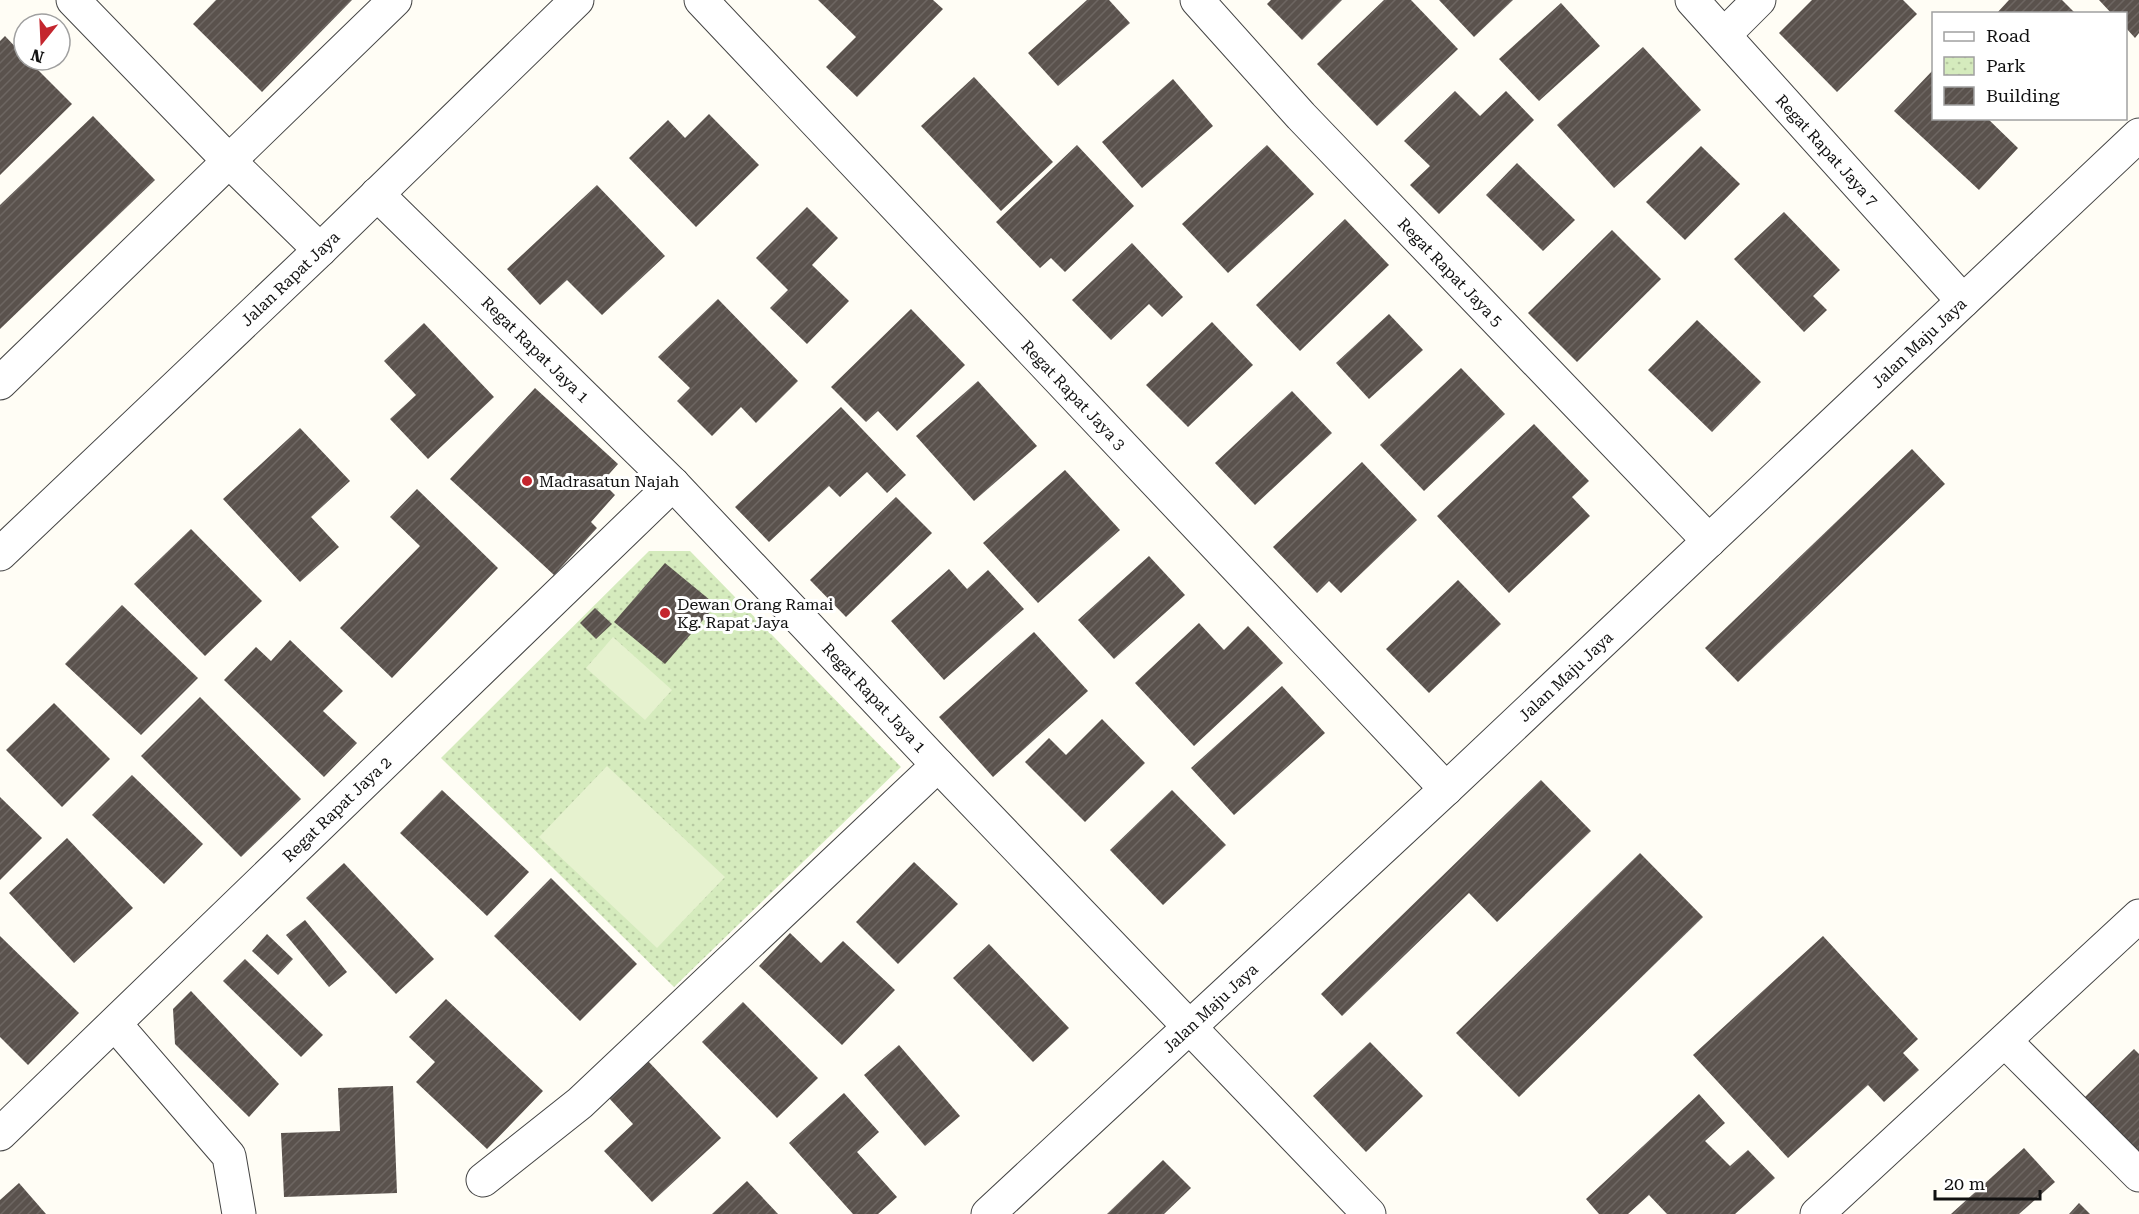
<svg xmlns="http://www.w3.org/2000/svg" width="2139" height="1214" font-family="'Roboto Serif',serif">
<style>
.park{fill:url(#park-dots)}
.pitch{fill:#e6f2cf}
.building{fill:url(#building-hatch)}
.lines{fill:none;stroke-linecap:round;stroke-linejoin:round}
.minor-casing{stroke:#444;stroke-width:35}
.minor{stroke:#fff;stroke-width:33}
.poi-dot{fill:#c4262e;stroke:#fff;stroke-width:2}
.labels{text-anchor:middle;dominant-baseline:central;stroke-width:6;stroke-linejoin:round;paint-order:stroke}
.street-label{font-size:16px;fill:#111;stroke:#fff}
.poi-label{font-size:16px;fill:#111;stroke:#fff;text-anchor:start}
</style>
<defs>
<pattern id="park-dots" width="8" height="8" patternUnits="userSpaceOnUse" patternTransform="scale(1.5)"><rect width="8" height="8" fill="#d5ebbd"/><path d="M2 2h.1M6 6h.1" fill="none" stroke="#b6c8a1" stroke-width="1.8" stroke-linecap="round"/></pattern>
<pattern id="building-hatch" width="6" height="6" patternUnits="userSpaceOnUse" patternTransform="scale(1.5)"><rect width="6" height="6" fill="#5a524d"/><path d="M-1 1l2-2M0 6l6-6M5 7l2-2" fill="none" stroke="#6d6662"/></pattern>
</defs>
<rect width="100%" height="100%" fill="#fffdf5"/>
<!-- park -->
<polygon class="park" points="649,551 690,551 901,767 674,987 441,758"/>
<!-- pitch -->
<g class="pitch">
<polygon points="613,637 672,690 645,720 586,668"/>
<polygon points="607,766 725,877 657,948 539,837"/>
</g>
<!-- building -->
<g class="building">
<polygon points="216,0 352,0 262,92 193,24"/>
<polygon points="818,0 933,0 943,9 857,97 826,67 856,37"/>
<polygon points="1087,0 1109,0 1130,23 1058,86 1028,53"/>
<polygon points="1271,0 1342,0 1302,40 1267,4"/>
<polygon points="1384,0 1411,0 1458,49 1377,126 1317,64"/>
<polygon points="1439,0 1513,0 1474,37"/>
<polygon points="1812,0 1903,0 1917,14 1837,92 1779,33"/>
<polygon points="2009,0 2062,0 2076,14 1996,14"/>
<polygon points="2099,0 2139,0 2139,33 2135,38 2126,28 2126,14 2112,14"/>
<polygon points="1561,3 1600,46 1539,101 1499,59"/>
<polygon points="5,36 24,56 24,60 28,60 72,104 0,175 0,41"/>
<polygon points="1643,47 1701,110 1614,188 1557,125"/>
<polygon points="1934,69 1934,118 1987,118 2018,148 1979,190 1894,111"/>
<polygon points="974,77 1053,162 1001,211 921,126"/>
<polygon points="1173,79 1213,126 1142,188 1102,142"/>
<polygon points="1455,91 1480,116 1506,91 1534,120 1439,214 1410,185 1430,166 1404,141"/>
<polygon points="709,114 759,165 696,227 629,158 668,120 685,138"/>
<polygon points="93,116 155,180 0,329 0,205"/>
<polygon points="1077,145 1134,206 1065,272 1051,258 1040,268 996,222"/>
<polygon points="1267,145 1314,194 1228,273 1182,224"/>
<polygon points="1701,146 1740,184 1685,240 1646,202"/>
<polygon points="1517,163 1575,220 1543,251 1486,195"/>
<polygon points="597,185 665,256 602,315 567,280 540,305 507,269"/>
<polygon points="807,207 838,238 812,265 849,301 807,344 770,308 788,290 756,258"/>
<polygon points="1784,212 1840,270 1813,296 1827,310 1804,332 1734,259"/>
<polygon points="1345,219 1389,265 1300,351 1256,305"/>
<polygon points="1612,230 1661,279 1577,362 1528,313"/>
<polygon points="1132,243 1183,297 1162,317 1149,304 1111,340 1072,300"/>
<polygon points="718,299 798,381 756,423 741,407 712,436 677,401 690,388 658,357"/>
<polygon points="911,309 965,365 897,431 878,411 866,422 831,387"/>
<polygon points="1389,314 1423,350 1369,399 1336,363"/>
<polygon points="1697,320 1761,382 1712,432 1648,370"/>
<polygon points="1212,322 1253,365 1188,427 1146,385"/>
<polygon points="424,323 494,397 428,459 390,419 416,395 384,361"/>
<polygon points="1461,368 1505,414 1424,491 1380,445"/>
<polygon points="978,381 1037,446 974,501 916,436"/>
<polygon points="535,388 618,464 602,482 615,495 591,522 597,528 554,575 450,479"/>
<polygon points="1292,391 1332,433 1255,505 1215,463"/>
<polygon points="841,407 906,475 887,493 867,472 840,497 829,486 769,542 735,507"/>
<polygon points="1534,424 1589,481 1572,497 1590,516 1509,593 1437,516"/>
<polygon points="300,428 350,481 311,517 339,547 300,582 223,499"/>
<polygon points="1912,449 1945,484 1738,682 1705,648"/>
<polygon points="1362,462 1417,520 1341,593 1329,581 1317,593 1273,547"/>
<polygon points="1065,470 1120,530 1038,603 983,543"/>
<polygon points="417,489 498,568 392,678 340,628 420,546 390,517"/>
<polygon points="896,497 932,533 846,617 810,580"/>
<polygon points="191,529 262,601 205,656 134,584"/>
<polygon points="1149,556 1185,595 1114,659 1078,620"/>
<polygon points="665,563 716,605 665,664 614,622"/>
<polygon points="949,569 967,589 988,570 1024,609 944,680 891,621"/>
<polygon points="1458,580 1501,624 1429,693 1386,649"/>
<polygon points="122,605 198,678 141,735 65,664"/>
<polygon points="595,608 612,624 596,639 580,623"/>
<polygon points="1199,623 1224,650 1248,626 1283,663 1194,746 1135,683"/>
<polygon points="1034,632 1088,691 993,777 939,717"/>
<polygon points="290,640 343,691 323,711 357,743 324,777 224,680 256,647 271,661"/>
<polygon points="1282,686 1325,733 1234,815 1191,768"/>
<polygon points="200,697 301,799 241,857 141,756"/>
<polygon points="54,703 110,759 62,807 6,750"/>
<polygon points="1102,719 1145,763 1085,822 1025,762 1049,738 1066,755"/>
<polygon points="132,775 203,844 164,884 92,815"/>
<polygon points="1541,780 1591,831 1497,922 1469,893 1342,1016 1321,994"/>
<polygon points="442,790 529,872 487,916 400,833"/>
<polygon points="1172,790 1226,845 1163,905 1110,850"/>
<polygon points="0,797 42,838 0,880"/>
<polygon points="67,838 133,908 74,963 9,893"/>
<polygon points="1640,853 1703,917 1519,1097 1456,1033"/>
<polygon points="914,862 958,904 898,964 856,922"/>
<polygon points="344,863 434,959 396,994 306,898"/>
<polygon points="551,878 637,964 580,1021 494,936"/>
<polygon points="305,920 347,972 329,987 286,935"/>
<polygon points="790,933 821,963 843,941 895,990 842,1045 759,966"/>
<polygon points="267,934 293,959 278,975 252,951"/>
<polygon points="0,936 79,1013 28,1065 0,1037"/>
<polygon points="1823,936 1918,1039 1903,1053 1919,1070 1884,1102 1868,1085 1788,1158 1693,1055"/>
<polygon points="989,944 1069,1028 1033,1062 953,978"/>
<polygon points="245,959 323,1035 301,1057 223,981"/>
<polygon points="191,991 279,1084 249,1117 175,1044 173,1009"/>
<polygon points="446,999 543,1091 487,1149 416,1082 435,1062 409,1037"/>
<polygon points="743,1002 818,1078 777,1118 702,1042"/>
<polygon points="1370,1042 1423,1096 1366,1152 1313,1096"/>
<polygon points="899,1045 960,1116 925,1146 864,1075"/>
<polygon points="2134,1049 2139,1054 2139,1153 2084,1098"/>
<polygon points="648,1061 721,1138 652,1202 604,1151 633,1124 609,1098"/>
<polygon points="393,1086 397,1193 284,1197 281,1133 340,1131 338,1088"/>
<polygon points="844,1093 879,1132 857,1152 897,1197 878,1214 853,1214 789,1143"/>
<polygon points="1699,1094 1725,1123 1705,1141 1730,1166 1748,1150 1775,1178 1735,1214 1667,1214 1649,1195 1628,1214 1599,1214 1586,1199"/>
<polygon points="2024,1148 2055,1182 2019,1214 1951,1214"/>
<polygon points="1163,1160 1191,1188 1164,1214 1107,1214"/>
<polygon points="747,1181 778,1214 712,1214"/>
<polygon points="19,1183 46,1214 0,1214 0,1200"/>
<polygon points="2079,1203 2090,1214 2069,1214"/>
</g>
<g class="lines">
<!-- minor casing -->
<g class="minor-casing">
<g id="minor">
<polyline points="73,0 229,161 320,250"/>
<path id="s1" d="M701,0L1446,789"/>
<path id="s2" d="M1197,0L1301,116L1709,541"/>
<path id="s3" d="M1692,0L1963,301"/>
<polyline points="1725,34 1759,0"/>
<path id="s4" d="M377,194L673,484L938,765L1369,1214"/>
<polyline points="0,383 395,0"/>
<path id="s5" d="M0,554L320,250L577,0"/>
<polyline points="115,1024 229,1156 239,1214"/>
<polyline points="2005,1041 2139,1175"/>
<path id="s6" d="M0,1134L673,484"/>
<polyline points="483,1180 580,1103 938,765"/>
<path id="s7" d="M988,1214L1446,789L2139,135"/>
<polyline points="1817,1214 2139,916"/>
</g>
</g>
<!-- minor -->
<use href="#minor" class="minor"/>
</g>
<!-- markers -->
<g class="poi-dot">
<circle cx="527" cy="481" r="6"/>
<circle cx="665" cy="613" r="6"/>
</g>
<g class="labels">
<!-- street labels -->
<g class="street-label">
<text stroke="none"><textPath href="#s3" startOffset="202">Regat Rapat Jaya 7</textPath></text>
<text stroke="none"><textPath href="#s2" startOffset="372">Regat Rapat Jaya 5</textPath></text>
<text stroke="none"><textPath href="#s5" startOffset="400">Jalan Rapat Jaya</textPath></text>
<text stroke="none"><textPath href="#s7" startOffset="1275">Jalan Maju Jaya</textPath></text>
<text stroke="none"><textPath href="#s4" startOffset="222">Regat Rapat Jaya 1</textPath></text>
<text stroke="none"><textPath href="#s1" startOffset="543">Regat Rapat Jaya 3</textPath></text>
<text stroke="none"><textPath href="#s7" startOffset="789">Jalan Maju Jaya</textPath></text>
<text stroke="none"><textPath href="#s4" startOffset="708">Regat Rapat Jaya 1</textPath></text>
<text stroke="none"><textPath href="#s6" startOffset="468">Regat Rapat Jaya 2</textPath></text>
<text stroke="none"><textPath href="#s7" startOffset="303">Jalan Maju Jaya</textPath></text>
</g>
<!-- poi labels -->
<g class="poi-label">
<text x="539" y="481">Madrasatun Najah</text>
<text x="677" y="604">Dewan Orang Ramai<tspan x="677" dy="18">Kg. Rapat Jaya</tspan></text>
</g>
</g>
<!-- legend -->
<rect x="1932" y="12" width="195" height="108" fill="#ffffff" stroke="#a0a0a0" stroke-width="1.5"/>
<rect x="1944" y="32" width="30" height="9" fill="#ffffff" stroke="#a0a0a0" stroke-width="1.5"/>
<text x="1986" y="42" font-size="18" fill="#111111">Road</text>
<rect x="1944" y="57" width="30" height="18" fill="url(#park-dots)" stroke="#a0a0a0" stroke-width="1.5"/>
<text x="1986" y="72" font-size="18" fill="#111111">Park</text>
<rect x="1944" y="87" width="30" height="18" fill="url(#building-hatch)" stroke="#a0a0a0" stroke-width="1.5"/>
<text x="1986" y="102" font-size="18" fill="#111111">Building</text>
<!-- north arrow -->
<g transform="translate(42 42) rotate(198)"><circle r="28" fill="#ffffff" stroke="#a0a0a0" stroke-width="1.5"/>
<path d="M0-4.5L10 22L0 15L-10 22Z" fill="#c4262e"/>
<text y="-9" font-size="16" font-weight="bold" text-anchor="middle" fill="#111111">N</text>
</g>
<!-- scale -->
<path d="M1935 1190v9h105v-9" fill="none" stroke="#111111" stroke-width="3"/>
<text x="1944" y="1190" font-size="18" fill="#111111" stroke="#ffffff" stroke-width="4.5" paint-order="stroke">20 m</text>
</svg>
